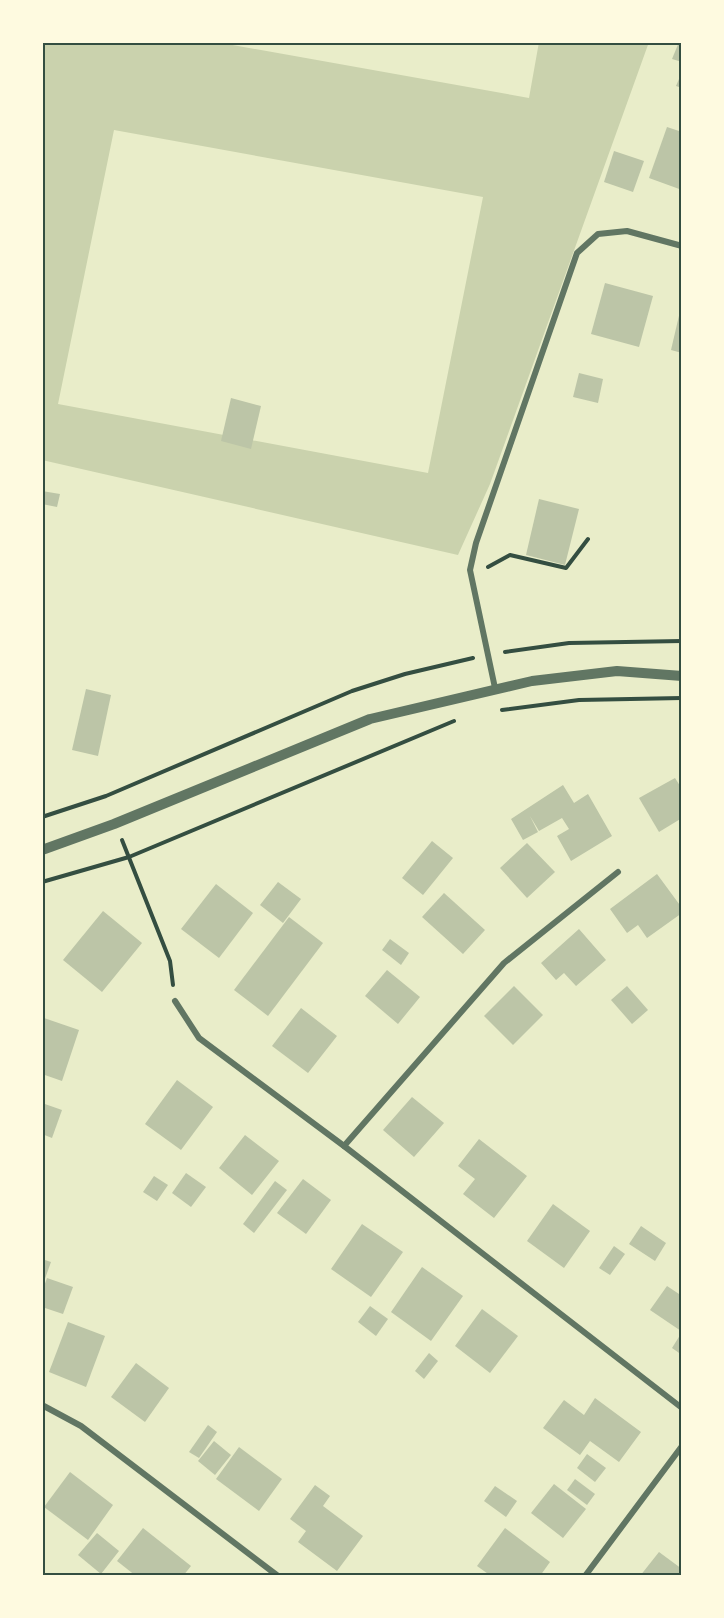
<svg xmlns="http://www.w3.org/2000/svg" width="724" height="1618" font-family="'Source Sans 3',sans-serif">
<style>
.green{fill:#cad2ad;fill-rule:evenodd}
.building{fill:#bcc5a7}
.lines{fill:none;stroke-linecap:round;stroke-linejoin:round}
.path{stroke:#344e41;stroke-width:4}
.minor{stroke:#617663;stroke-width:6}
.tertiary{stroke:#617663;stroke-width:10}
.neatline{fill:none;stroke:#344e41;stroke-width:2}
</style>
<rect width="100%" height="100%" fill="#e9edc9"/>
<!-- green -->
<path class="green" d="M42,42H216L529,98L539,42H649L490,484L458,555L42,460ZM114,130L483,197L428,473L58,404Z"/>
<!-- building -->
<g class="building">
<polygon points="679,42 682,42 682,62 672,59"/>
<polygon points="682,72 682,88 676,86"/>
<polygon points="667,127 682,132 682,190 649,178"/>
<polygon points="614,151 644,161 633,192 604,182"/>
<polygon points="605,283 653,296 639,347 591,334"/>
<polygon points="681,307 682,307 682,353 671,350"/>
<polygon points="579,373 603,379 598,403 573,397"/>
<polygon points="231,398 261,406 251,449 221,441"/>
<polygon points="42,491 60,494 57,507 42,504"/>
<polygon points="539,499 579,509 565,565 526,555"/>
<polygon points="86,689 111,695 98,756 72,750"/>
<polygon points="675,778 682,789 682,818 659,832 639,798"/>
<polygon points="563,785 574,803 588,794 612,836 571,861 557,836 569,829 562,818 539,831 530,816 538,832 523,840 511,819"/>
<polygon points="432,841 453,858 423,895 402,878"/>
<polygon points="527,843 555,872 527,898 500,868"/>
<polygon points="657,874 682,908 682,913 647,938 638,925 627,933 610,909"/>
<polygon points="278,882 301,899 283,923 260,905"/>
<polygon points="216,884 253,913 219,958 181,929"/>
<polygon points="444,893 485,930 463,954 422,917"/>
<polygon points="103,911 142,943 102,992 63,960"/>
<polygon points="289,917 323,943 268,1016 234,990"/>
<polygon points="579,929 606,960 576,986 564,973 556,980 541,963"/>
<polygon points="390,939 409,953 401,965 382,950"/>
<polygon points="387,970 420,997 398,1024 365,996"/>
<polygon points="514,986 543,1015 513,1045 484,1016"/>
<polygon points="627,986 648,1010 632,1024 611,1000"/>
<polygon points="301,1008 337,1036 308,1073 272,1046"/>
<polygon points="44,1018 79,1030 62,1081 42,1074"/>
<polygon points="177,1080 213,1107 181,1150 145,1124"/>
<polygon points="412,1097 444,1123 414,1157 383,1130"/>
<polygon points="42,1103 62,1110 52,1138 42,1134"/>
<polygon points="245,1135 279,1161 252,1195 219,1168"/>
<polygon points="479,1139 527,1176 494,1218 463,1194 475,1179 458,1166"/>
<polygon points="186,1173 206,1187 191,1207 172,1193"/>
<polygon points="154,1176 168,1185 157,1201 143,1192"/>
<polygon points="303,1179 331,1200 306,1234 277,1213"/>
<polygon points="275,1181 287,1190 254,1233 243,1224"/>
<polygon points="553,1204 590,1231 564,1268 527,1241"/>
<polygon points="362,1224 403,1252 371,1297 331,1269"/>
<polygon points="641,1226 666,1243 655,1261 629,1244"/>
<polygon points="614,1246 625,1254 610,1275 599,1268"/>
<polygon points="42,1259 51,1262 42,1287"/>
<polygon points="422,1267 463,1296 431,1341 391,1312"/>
<polygon points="47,1278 73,1287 63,1314 42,1307 42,1292"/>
<polygon points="667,1286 682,1296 681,1331 650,1310"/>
<polygon points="370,1306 388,1319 376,1336 358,1322"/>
<polygon points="482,1309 518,1336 490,1373 455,1346"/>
<polygon points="68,1322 105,1336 86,1387 49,1372"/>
<polygon points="682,1332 682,1355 672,1348"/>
<polygon points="429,1353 438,1361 424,1379 415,1371"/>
<polygon points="136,1363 169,1388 145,1422 111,1397"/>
<polygon points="595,1398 641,1432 619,1462 590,1441 580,1455 543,1428 564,1400 584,1415"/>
<polygon points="208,1425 217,1432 199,1458 189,1452"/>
<polygon points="214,1441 231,1455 215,1475 198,1461"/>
<polygon points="239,1447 282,1479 259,1511 216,1479"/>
<polygon points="587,1454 606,1468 595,1482 577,1468"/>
<polygon points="70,1472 113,1505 88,1540 44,1507"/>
<polygon points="575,1479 595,1494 587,1505 567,1490"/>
<polygon points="554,1484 586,1509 563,1538 531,1513"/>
<polygon points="315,1485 330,1496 323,1506 363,1536 337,1571 298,1542 306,1531 290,1519"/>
<polygon points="495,1486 517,1501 506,1517 484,1501"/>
<polygon points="143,1528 191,1566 183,1576 136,1576 117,1561"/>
<polygon points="505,1528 550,1562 540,1576 491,1576 477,1566"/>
<polygon points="97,1533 119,1551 101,1574 78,1555"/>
<polygon points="659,1552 682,1569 682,1576 640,1576"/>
</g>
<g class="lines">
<!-- path -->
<g class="path">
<polyline points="488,567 510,555 566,568 588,539"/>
<polyline points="505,652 569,643 682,641"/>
<polyline points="502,710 579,700 682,698"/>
<polyline points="42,817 106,796 352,691 405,674 473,658"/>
<polyline points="122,840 170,961 173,985"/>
<polyline points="42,882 129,857 454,721"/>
</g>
<!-- minor -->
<g class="minor">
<polyline points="495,688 470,570 476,543 577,253 598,234 627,231 682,246"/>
<polyline points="175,1001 199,1038 344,1146 682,1408"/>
<polyline points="344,1146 504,963 618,872"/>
<polyline points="42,1405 81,1426 278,1576"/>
<polyline points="585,1576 682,1446"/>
</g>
<!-- tertiary -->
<polyline class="tertiary" points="42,850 114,824 370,719 532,681 617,671 682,676"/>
</g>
<!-- border -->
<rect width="724" height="1618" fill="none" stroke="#fefae0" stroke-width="87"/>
<rect x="44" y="44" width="636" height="1530" class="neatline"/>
</svg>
